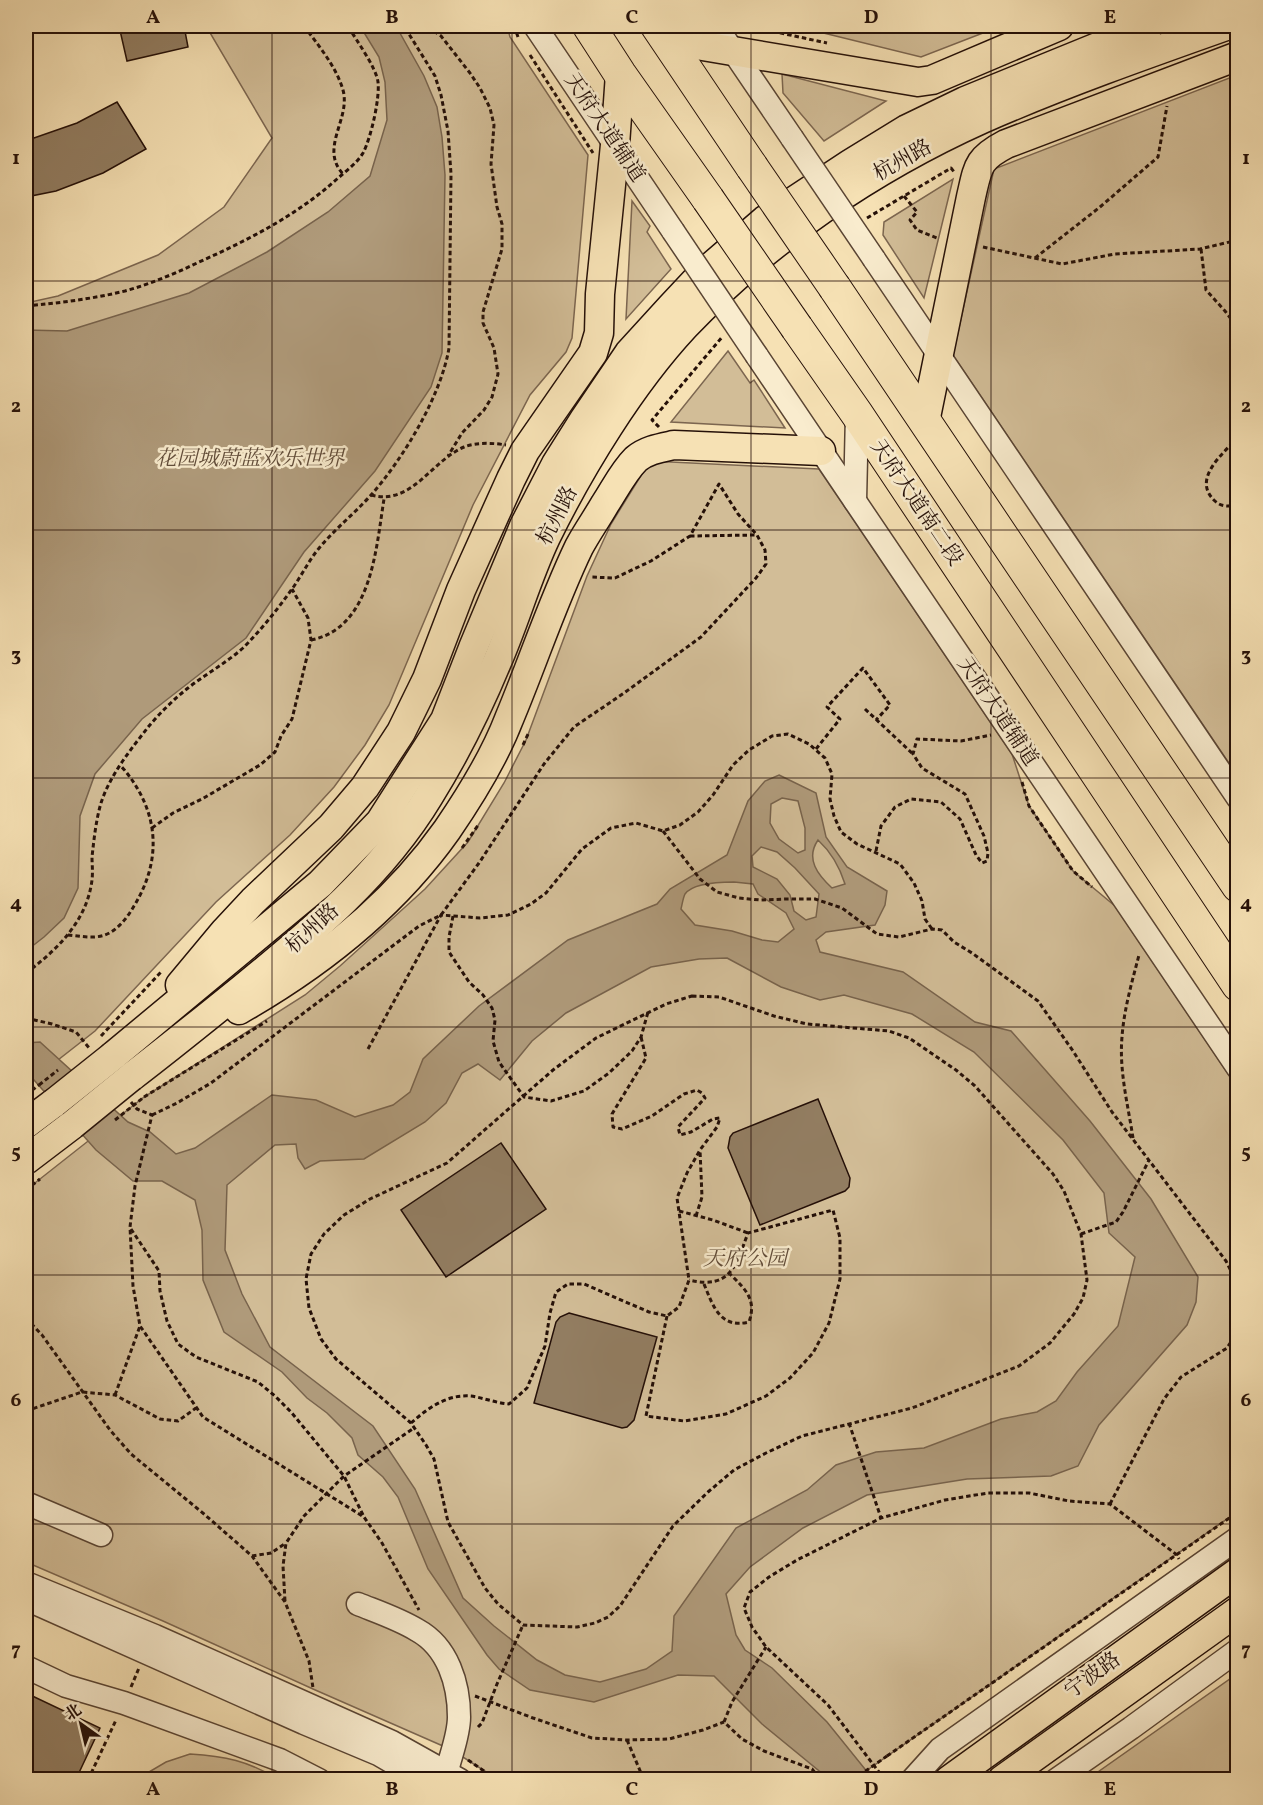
<svg xmlns="http://www.w3.org/2000/svg" width="1263" height="1805" font-family="Vollkorn,'Noto Serif SC',serif">
<style>
.green{fill:#d2bd97;stroke:#7c6650;stroke-width:1.5}
.water{fill:#af9a7a;stroke:#78634c;stroke-width:1.5;fill-rule:evenodd}
.building{fill:#927d61;stroke:#251008;stroke-width:1.5}
.lines{fill:none;stroke-linecap:round;stroke-linejoin:round}
.minor-casing{stroke:#594433;stroke-width:25}
.major-casing{stroke:#251008;stroke-width:31}
.highway-casing{stroke:#251008;stroke-width:34}
.path{stroke:#251008;stroke-width:3;stroke-dasharray:4.5 3;stroke-linecap:butt}
.minor{stroke:#f9ecce;stroke-width:22}
.major{stroke:#f6e1b4;stroke-width:28}
.highway{stroke:#f6e1b4;stroke-width:32}
.minor-bridge-casing{stroke:#594433;stroke-width:25;stroke-linecap:butt}
.major-bridge-casing{stroke:#251008;stroke-width:31;stroke-linecap:butt}
.highway-bridge-casing{stroke:#251008;stroke-width:34;stroke-linecap:butt}
.path-bridge{stroke:#251008;stroke-width:3;stroke-dasharray:4.5 3;stroke-linecap:butt}
.minor-bridge{stroke:#f9ecce;stroke-width:22}
.major-bridge{stroke:#f6e1b4;stroke-width:28}
.highway-bridge{stroke:#f6e1b4;stroke-width:32}
.grid{fill:none;stroke:#251008;stroke-width:1.5;stroke-opacity:0.55}
.labels{text-anchor:middle;dominant-baseline:central;stroke-width:5;stroke-linejoin:round;paint-order:stroke}
.street-label{font-size:21px;fill:#251008;stroke:#f9ecce}
.park-label{font-size:21px;font-style:italic;fill:#624d3a;stroke:#f9ecce}
.neatline{fill:none;stroke:#251008;stroke-width:2}
.grid-label{font-size:20px;text-anchor:middle;font-weight:bold;fill:#251008}
</style>
<rect width="100%" height="100%" fill="#f6e1b4"/>
<filter id="stains"><feTurbulence type="fractalNoise" baseFrequency=".00333" numOctaves="4"/><feColorMatrix values="0 0 0 0 .2 0 0 0 0 .09 0 0 0 0 .02 0 0 0 .5 -.17"/></filter>
<radialGradient id="worn" r=".72"><stop offset=".6" stop-color="#630" stop-opacity="0"/><stop offset="1" stop-color="#630" stop-opacity=".3"/></radialGradient>
<!-- green -->
<g class="green">
<polygon points="206,26 507,26 510,37 588,155 572,338 566,352 530,395 473,505 389,705 365,745 334,787 290,835 216,902 95,1031 26,1085 26,303 58,296 158,255 224,207 272,138"/>
<polygon points="795,26 1001,26 921,57"/>
<polygon points="782,74 886,101 824,141 783,93"/>
<polygon points="1237,75 1237,775 953,355 994,169"/>
<polygon points="953,179 924,298 883,235 884,222"/>
<polygon points="632,201 650,226 647,232 671,269 626,319"/>
<polygon points="728,351 750,383 754,380 785,428 671,422"/>
<polygon points="650,461 819,469 1012,754 1029,806 1073,871 1115,906 1237,1087 1237,1512 853,1780 497,1779 452,1750 313,1689 163,1621 26,1562 26,1190 144,1097 305,995 340,966 425,889 468,842 504,783 526,740 587,576 611,524"/>
<polygon points="1237,1674 1237,1779 1088,1779"/>
<path d="M190,1754C225,1756 248,1761 278,1779H137L166,1762Z"/>
</g>
<!-- water -->
<g class="water">
<polygon points="360,26 396,26 424,76 437,107 442,137 445,175 442,353 431,387 375,471 304,552 246,638 142,719 95,774 80,816 78,888 64,918 44,937 26,951 26,330 67,331 189,293 267,252 328,212 370,176 387,120 385,82 379,57"/>
<path d="M779,775L816,793L826,837L847,867L887,891L885,905L875,925L826,932L816,940L820,952L903,972L975,1022L1011,1031L1090,1121L1151,1199L1198,1277L1196,1302L1187,1325L1099,1425L1078,1466L1051,1476L967,1479L867,1495L803,1528L750,1567L726,1594L736,1635L745,1650L772,1668L827,1722L873,1779H829L762,1724L714,1676L678,1675L594,1702L530,1690L499,1669L487,1655L428,1569L398,1497L383,1477L358,1455L352,1438L327,1413L307,1398L282,1372L224,1332L203,1280L202,1230L195,1200L162,1181H133L96,1150L26,1071V1043L40,1042L128,1122L150,1132L176,1154L195,1148L272,1095L316,1100L355,1117L393,1105L410,1092L423,1059L479,1006L568,940L657,904L670,889L727,855L748,801L765,781ZM782,798L798,801L805,828V850L798,853L779,839L770,823L771,804ZM818,840C831,852 840,868 845,884L832,888C818,875 805,859 818,840ZM761,847L777,852L795,868L819,894L816,917L806,920L794,911L790,895L777,879L753,867L752,856ZM734,882L753,884L758,894L786,913L794,929L778,942L762,940L732,931L695,925L681,909C682,905 683,898 685,894C693,883 721,882 734,882ZM727,958L781,987L820,1000L844,995L912,1014L974,1052L1063,1140L1104,1193L1109,1233L1135,1257L1118,1326L1077,1372L1056,1401L1037,1412L1001,1419L924,1448L876,1452L836,1465L807,1490L736,1528L674,1616L672,1651L646,1669L600,1682L565,1675L537,1660L494,1626L463,1598L415,1489L373,1426L270,1347L242,1294L225,1250L227,1185L275,1145L296,1144L298,1158L305,1169L320,1161L364,1159L425,1122L446,1103L462,1073L478,1064L500,1080L532,1041L566,1013L651,967L699,959Z"/>
</g>
<!-- building -->
<g class="building">
<polygon points="119,26 184,26 188,47 127,61"/>
<polygon points="117,102 146,149 103,173 56,191 26,197 26,139 34,138 77,123"/>
<polygon points="818,1099 850,1178 849,1187 845,1191 760,1225 728,1148 730,1137 733,1133"/>
<polygon points="501,1143 546,1209 446,1277 401,1210"/>
<polygon points="569,1313 657,1337 634,1420 627,1427 622,1428 534,1403 556,1322 560,1317"/>
<polygon points="26,1693 100,1728 76,1779 26,1779"/>
</g>
<g class="lines">
<!-- minor casing -->
<g class="minor-casing">
<g id="minor">
<polyline points="535,26 673,231"/>
<polyline points="716,26 792,138"/>
<polyline points="874,259 1238,798"/>
<polyline points="757,356 1238,1068"/>
<polyline points="855,501 857,414"/>
<polyline points="26,1503 101,1535"/>
<polyline points="26,1583 155,1636 392,1742 460,1780"/>
<polyline points="26,1599 304,1723 378,1754 423,1780"/>
<path d="M358,1604C378,1612 399,1619 417,1630C448,1647 459,1684 459,1717C459,1735 451,1754 447,1771"/>
<polyline points="26,1667 66,1686 124,1703 280,1760 319,1780"/>
<polyline points="912,1780 940,1749 1238,1538"/>
<polyline points="1056,1780 1131,1728 1238,1650"/>
</g>
</g>
<!-- major casing -->
<g class="major-casing">
<g id="major">
<polyline points="667,40 918,82 932,80 1059,26"/>
<path d="M925,422L971,197C978,167 977,159 1006,144L1238,56"/>
<polyline points="180,985 225,931 253,901 331,827 365,787 401,732 427,679 461,590 511,479 525,451 593,353 599,333 600,294 615,145 620,74"/>
<path d="M239,1010C318,965 394,905 447,830C471,795 494,758 509,719C533,662 552,603 579,547C587,532 597,518 605,504C615,489 623,472 636,459C647,450 660,448 674,445L821,451"/>
<polyline points="113,1056 320,884 380,822 445,720 473,648 524,526 556,464 585,418 629,353 671,307 699,277 765,220 850,164 907,129 965,101 1149,26"/>
<path d="M131,1077C169,1048 206,1018 243,988C312,932 382,874 429,796C455,754 478,708 497,662C515,621 527,577 546,537C581,466 631,384 685,326C768,239 873,168 982,119C1062,84 1144,55 1226,26"/>
<polyline points="26,1124 54,1103"/>
<polyline points="26,1160 72,1125"/>
<polyline points="949,1780 1238,1572"/>
<polyline points="1002,1780 1238,1611"/>
</g>
</g>
<!-- highway casing -->
<g class="highway-casing">
<g id="highway">
<polyline points="589,26 620,74 708,199"/>
<polyline points="657,26 752,167"/>
<polyline points="835,288 1238,886"/>
<polyline points="797,328 857,414 1238,985"/>
</g>
</g>
<!-- path -->
<g class="path">
<path d="M304,26C318,45 336,66 343,90C351,119 319,148 343,174"/>
<polyline points="514,26 518,37"/>
<polyline points="759,26 762,29 827,43"/>
<polyline points="405,27 422,26 431,29 441,36 470,73 480,88 490,108 494,125 491,164 497,207 502,224 502,249 483,312 483,323 494,348 498,374 492,397 484,410 462,433 448,456"/>
<polyline points="530,55 593,153"/>
<polyline points="904,196 917,212 910,220 917,230 937,238"/>
<polyline points="867,218 951,168 955,173"/>
<polyline points="983,247 1062,264 1115,254 1200,249 1238,240"/>
<polyline points="1201,249 1206,290 1225,311 1238,328"/>
<polyline points="1035,258 1100,207 1158,157 1167,106"/>
<path d="M26,306C59,303 92,299 125,291C150,284 174,274 197,263C248,240 296,216 337,179C346,171 357,163 363,153C371,138 380,98 378,82C376,67 356,40 348,26"/>
<polyline points="659,427 652,420 723,336"/>
<path d="M1238,437C1223,454 1191,479 1215,501C1221,507 1230,507 1238,504"/>
<path d="M371,495C412,506 431,461 464,447C476,442 494,443 506,445"/>
<polyline points="690,536 757,535"/>
<path d="M311,640C372,628 376,548 384,499"/>
<polyline points="865,709 913,754"/>
<polyline points="523,745 529,732"/>
<polyline points="816,749 840,719 827,707 863,668 890,705 876,720"/>
<polyline points="1022,782 1029,806 1073,871 1092,887"/>
<polyline points="152,828 173,813 202,799 260,765 275,752 281,736 292,719 311,640 308,618 292,589"/>
<polyline points="663,831 700,879 717,892 739,898 760,900 787,899 815,899 842,908 877,934 899,937 932,929 942,930 954,942 972,953 1038,1001 1073,1051 1112,1112 1226,1261 1238,1285"/>
<polyline points="462,848 479,824"/>
<polyline points="876,851 881,826 895,807 911,799 941,802 960,819 976,855 982,863 987,861 988,853 984,836 965,794 922,768 913,754 917,739 961,741 991,735"/>
<polyline points="453,916 449,937 449,952 469,982 483,995 492,1008 495,1020 493,1041 499,1062 524,1097 551,1101 584,1091 609,1073 632,1051 641,1037 648,1012"/>
<path d="M68,935C79,936 94,939 105,935C118,930 127,918 134,906C164,857 158,808 121,766"/>
<path d="M26,973C57,950 87,921 92,880C93,872 92,864 92,857C94,839 96,820 101,803C110,775 131,749 149,726C160,713 174,699 188,688C206,674 226,663 243,648C261,630 277,610 292,589C302,575 309,560 320,547C336,528 355,513 371,495C403,459 441,396 449,348L451,174L448,131L441,95L435,76L404,26"/>
<polygon points="692,996 719,997 774,1016 807,1024 889,1031 909,1038 956,1070 975,1086 1053,1174 1064,1191 1081,1234 1087,1280 1083,1298 1074,1314 1050,1343 1019,1366 912,1408 802,1436 766,1453 734,1470 708,1492 673,1526 620,1606 608,1617 595,1623 577,1627 523,1625 498,1604 485,1588 448,1522 434,1459 426,1445 411,1423 336,1359 321,1339 309,1308 306,1279 311,1254 324,1234 344,1215 370,1199 447,1163 553,1070 596,1038 666,1004"/>
<polyline points="26,1018 52,1024 76,1032 90,1049"/>
<polyline points="101,1036 162,971"/>
<polyline points="368,1049 441,915 480,918 508,915 531,904 546,893 582,849 611,828 636,823 663,831 680,825 698,812 713,795 733,765 749,750 772,736 788,734 809,744 825,758 832,774 830,799 834,816 841,832 857,844 900,864 914,883 922,901 925,919 932,929"/>
<polyline points="26,1095 39,1085"/>
<polyline points="144,1097 267,1021"/>
<polyline points="131,1102 137,1109 152,1115 135,1186 130,1227 133,1286 140,1326 203,1417 364,1517 382,1543 419,1610"/>
<polyline points="152,1115 177,1103 211,1083 419,926 441,915 479,863 544,764 574,727 624,693 701,637 756,578 766,564 765,550 757,535 738,514 719,484 690,536 651,561 615,578 590,577"/>
<path d="M1133,1138C1128,1105 1119,1071 1122,1037C1124,1009 1132,982 1139,955"/>
<polyline points="26,1190 40,1179"/>
<polyline points="679,1211 713,1220 748,1233"/>
<polyline points="696,1216 702,1197 700,1150"/>
<polyline points="131,1229 159,1271 160,1291 167,1321 178,1344 196,1357 258,1382 275,1396 291,1412 344,1476 363,1515"/>
<polyline points="1081,1234 1116,1222 1123,1212 1149,1160"/>
<path d="M704,1284C713,1306 720,1329 749,1322C757,1299 745,1289 730,1274"/>
<path d="M667,1316L646,1416L684,1421L726,1414L766,1396L790,1378L813,1353L829,1323L840,1279V1238L833,1210L748,1233C736,1265 731,1290 689,1280"/>
<polyline points="26,1318 42,1335 110,1430 131,1454 204,1514 252,1556 285,1602 309,1661 313,1688"/>
<polyline points="115,1395 140,1326"/>
<polyline points="26,1411 82,1392 115,1395 160,1419 178,1421 196,1408"/>
<path d="M411,1423C428,1408 447,1394 471,1396C484,1398 496,1403 509,1404L527,1388L545,1346L550,1313L556,1292L568,1284H584L649,1312L667,1316L679,1307L689,1280L677,1198L687,1173L700,1150L717,1127L720,1118L713,1119L691,1132L680,1135L678,1127L705,1098L702,1093L697,1090L684,1094L652,1116L622,1129L613,1127L612,1114L646,1058L641,1037"/>
<polyline points="849,1423 881,1518"/>
<polyline points="1110,1504 1164,1399 1181,1377 1227,1348 1238,1331"/>
<polyline points="252,1556 271,1553 286,1543"/>
<polyline points="285,1601 283,1566 286,1543 304,1516 344,1476 414,1428"/>
<polyline points="131,1687 139,1668"/>
<polyline points="475,1696 533,1718 592,1738 627,1740 669,1739 703,1730 724,1722 742,1739 764,1751 812,1769 821,1780"/>
<polyline points="724,1722 732,1702 766,1647"/>
<polyline points="478,1727 482,1723 497,1684 523,1625"/>
<polyline points="627,1740 644,1780"/>
<polyline points="887,1756 1238,1512"/>
<polyline points="468,1760 497,1780"/>
<polyline points="88,1780 116,1720"/>
<polyline points="885,1780 828,1705 766,1647 752,1627 744,1608 750,1592 769,1577 797,1560 881,1518 945,1500 988,1493 1029,1493 1069,1501 1110,1504 1177,1555 1179,1559"/>
</g>
<!-- minor -->
<use href="#minor" class="minor"/>
<!-- major -->
<use href="#major" class="major"/>
<!-- highway -->
<use href="#highway" class="highway"/>
<!-- minor-bridge casing -->
<g class="minor-bridge-casing">
<g id="minor-bridge">
<polyline points="792,138 874,259"/>
<polyline points="673,231 757,356"/>
</g>
</g>
<!-- major-bridge casing -->
<g class="major-bridge-casing">
<g id="major-bridge">
<polyline points="54,1103 113,1056"/>
<polyline points="72,1125 131,1077"/>
</g>
</g>
<!-- highway-bridge casing -->
<g class="highway-bridge-casing">
<g id="highway-bridge">
<polyline points="752,167 835,288"/>
<polyline points="708,199 797,328"/>
</g>
</g>
<!-- path-bridge -->
<g class="path-bridge">
<polyline points="39,1085 58,1070"/>
<polyline points="115,1120 144,1097"/>
<polyline points="853,1780 887,1756"/>
</g>
<!-- minor-bridge -->
<use href="#minor-bridge" class="minor-bridge"/>
<!-- major-bridge -->
<use href="#major-bridge" class="major-bridge"/>
<!-- highway-bridge -->
<use href="#highway-bridge" class="highway-bridge"/>
</g>
<!-- grid -->
<path class="grid" d="M272,26V1780M512,26V1780M751,26V1780M991,26V1780M26,281H1238M26,530H1238M26,778H1238M26,1027H1238M26,1275H1238M26,1524H1238"/>
<g class="labels">
<!-- street labels -->
<g class="street-label">
<text transform="translate(604 128) rotate(56)">天府大道辅道</text>
<text transform="translate(903 161) rotate(-29)">杭州路</text>
<text transform="translate(916 503) rotate(56)">天府大道南二段</text>
<text transform="translate(558 516) rotate(-63)">杭州路</text>
<text transform="translate(997 712) rotate(56)">天府大道辅道</text>
<text transform="translate(313 929) rotate(-42)">杭州路</text>
<text transform="translate(1093 1676) rotate(-36)">宁波路</text>
</g>
<!-- park labels -->
<g class="park-label">
<text x="250" y="459">花园城蔚蓝欢乐世界</text>
<text x="745" y="1259">天府公园</text>
</g>
</g>
<!-- margin -->
<rect width="1263" height="1805" fill="none" stroke="#f6e1b4" stroke-width="66"/>
<!-- north arrow -->
<g transform="translate(81 1724) rotate(326)" stroke="#f9ecce" stroke-width="4.5" paint-order="stroke">
<path d="M0-4.5L10 22L0 15L-10 22Z" fill="#251008"/>
<text y="-9" font-size="16" font-weight="bold" text-anchor="middle" fill="#251008">北</text>
</g>
<rect x="33" y="33" width="1197" height="1739" class="neatline"/>
<g class="grid-label">
<text x="153" y="23">A</text>
<text x="392" y="23">B</text>
<text x="632" y="23">C</text>
<text x="871" y="23">D</text>
<text x="1110" y="23">E</text>
<text x="16" y="164">1</text>
<text x="1246" y="164">1</text>
<text x="16" y="412">2</text>
<text x="1246" y="412">2</text>
<text x="16" y="661">3</text>
<text x="1246" y="661">3</text>
<text x="16" y="909">4</text>
<text x="1246" y="909">4</text>
<text x="16" y="1158">5</text>
<text x="1246" y="1158">5</text>
<text x="16" y="1406">6</text>
<text x="1246" y="1406">6</text>
<text x="16" y="1655">7</text>
<text x="1246" y="1655">7</text>
<text x="153" y="1795">A</text>
<text x="392" y="1795">B</text>
<text x="632" y="1795">C</text>
<text x="871" y="1795">D</text>
<text x="1110" y="1795">E</text>
</g>
<rect width="100%" height="100%" filter="url(#stains)"/>
<rect width="100%" height="100%" fill="url(#worn)"/>
</svg>
